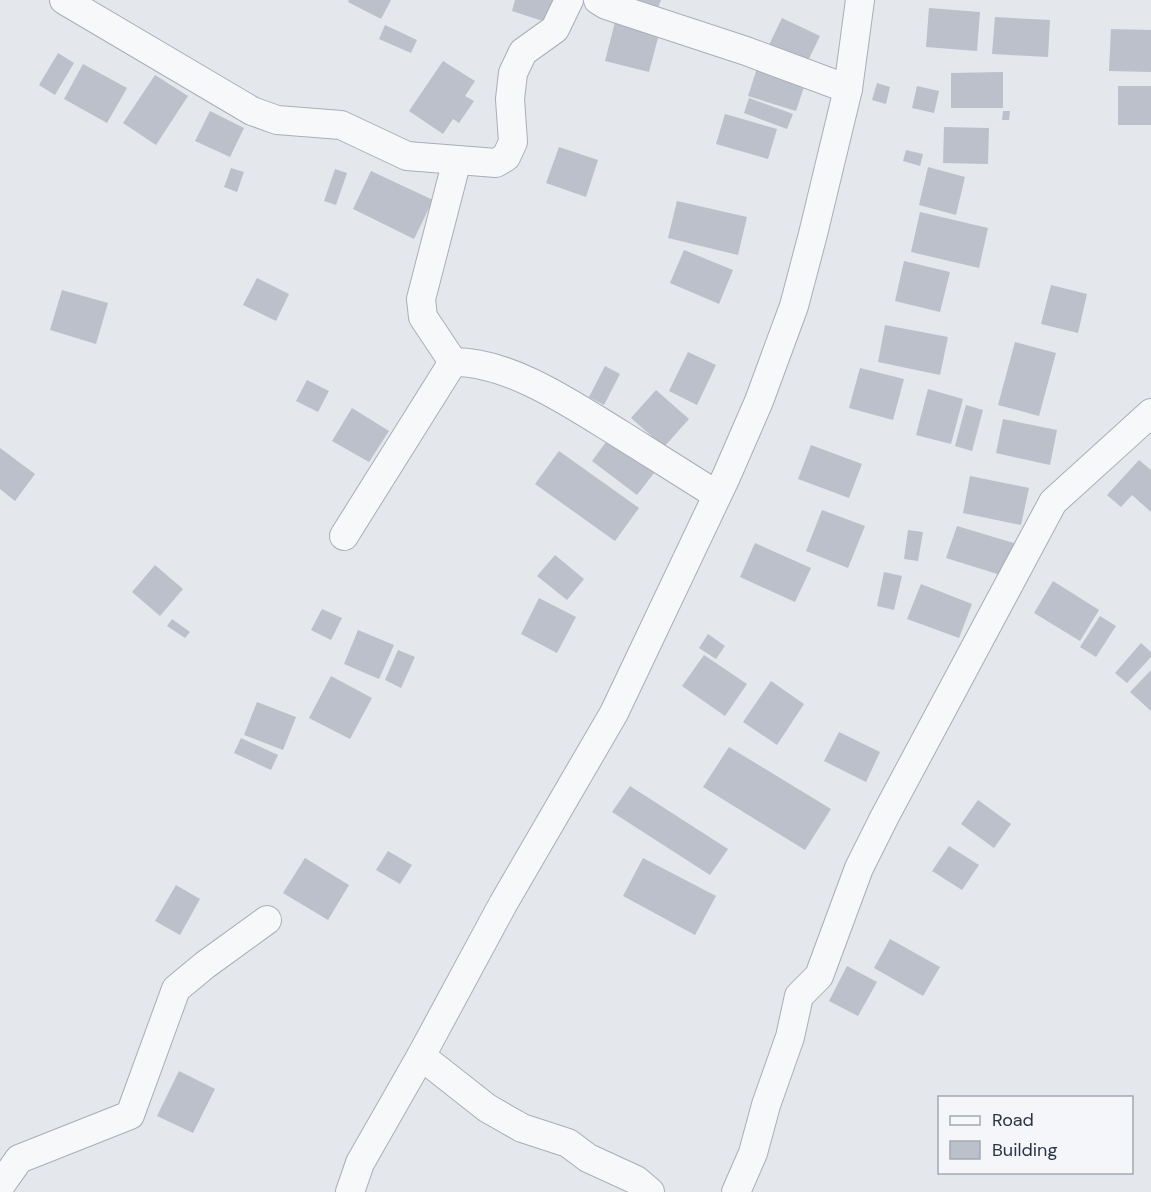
<svg xmlns="http://www.w3.org/2000/svg" width="1151" height="1192" font-family="'DM Sans',sans-serif">
<style>
.building{fill:#bbc0ca}
.lines{fill:none;stroke-linecap:round;stroke-linejoin:round}
.minor-casing{stroke:#a9aeb7;stroke-width:30}
.minor{stroke:#f7f8fa;stroke-width:28}
</style>
<rect width="100%" height="100%" fill="#e4e7ec"/>
<!-- building -->
<g class="building">
<polygon points="349,0 391,0 381,19 348,2"/>
<polygon points="515,0 556,0 549,23 512,11"/>
<polygon points="617,0 661,0 655,15"/>
<polygon points="929,8 980,12 977,51 926,47"/>
<polygon points="995,17 1050,20 1048,57 992,54"/>
<polygon points="782,18 820,36 804,69 766,51"/>
<polygon points="615,22 659,34 649,72 605,61"/>
<polygon points="385,25 417,40 411,53 379,39"/>
<polygon points="1111,29 1151,30 1151,72 1109,71"/>
<polygon points="58,53 74,63 55,95 39,85"/>
<polygon points="443,61 475,81 465,96 474,101 459,123 453,119 443,134 409,111"/>
<polygon points="759,62 807,78 796,111 748,96"/>
<polygon points="83,64 127,88 107,123 64,99"/>
<polygon points="1003,72 1003,108 951,108 951,73"/>
<polygon points="155,75 188,96 156,145 123,123"/>
<polygon points="877,83 890,87 886,104 872,100"/>
<polygon points="917,86 939,91 934,113 912,108"/>
<rect x="1118" y="86" width="33" height="39"/>
<polygon points="749,98 793,114 787,129 744,113"/>
<polygon points="210,111 244,128 230,157 195,141"/>
<polygon points="1003,111 1010,111 1009,120 1002,120"/>
<polygon points="725,114 777,129 768,159 716,144"/>
<polygon points="944,127 989,128 988,164 943,163"/>
<polygon points="559,147 598,160 586,197 546,183"/>
<polygon points="906,150 923,154 920,166 903,161"/>
<polygon points="928,167 965,177 956,215 919,205"/>
<polygon points="231,168 244,172 237,192 224,187"/>
<polygon points="335,169 347,173 336,205 324,201"/>
<polygon points="371,171 433,200 414,239 353,209"/>
<polygon points="677,201 747,217 738,255 668,238"/>
<polygon points="920,212 988,228 979,268 911,252"/>
<polygon points="684,250 733,270 719,304 670,283"/>
<polygon points="904,261 950,272 940,312 895,301"/>
<polygon points="257,278 289,294 276,321 243,305"/>
<polygon points="1051,285 1087,294 1078,333 1041,324"/>
<polygon points="62,290 108,303 96,344 50,330"/>
<polygon points="885,325 948,337 940,375 878,362"/>
<polygon points="1015,342 1056,353 1039,416 998,405"/>
<polygon points="688,352 716,365 697,405 669,391"/>
<polygon points="605,366 620,374 604,405 589,397"/>
<polygon points="860,368 904,379 893,420 849,408"/>
<polygon points="307,380 329,391 318,412 296,401"/>
<polygon points="928,389 963,399 951,444 916,435"/>
<polygon points="656,390 689,419 664,447 631,418"/>
<polygon points="966,405 983,410 972,451 955,446"/>
<polygon points="352,408 389,431 369,462 332,441"/>
<polygon points="1003,419 1057,430 1050,465 996,453"/>
<polygon points="609,438 654,473 637,495 592,461"/>
<polygon points="811,445 862,464 849,498 798,479"/>
<polygon points="0,448 35,474 15,501 0,489"/>
<polygon points="559,451 639,508 615,541 535,484"/>
<polygon points="1139,460 1151,470 1151,512 1132,495 1121,507 1107,495"/>
<polygon points="970,476 1029,488 1021,525 963,513"/>
<polygon points="822,510 865,526 848,568 806,551"/>
<polygon points="957,526 1017,544 1007,577 946,558"/>
<polygon points="908,530 923,532 918,561 904,559"/>
<polygon points="755,543 811,568 795,602 740,577"/>
<polygon points="555,555 584,579 567,600 537,576"/>
<polygon points="155,565 183,589 160,616 132,592"/>
<polygon points="884,572 902,576 894,610 877,606"/>
<polygon points="1053,581 1099,610 1080,641 1034,613"/>
<polygon points="921,584 972,604 959,638 907,619"/>
<polygon points="539,598 576,617 557,653 521,634"/>
<polygon points="322,609 342,618 331,640 311,630"/>
<polygon points="1100,616 1116,626 1096,657 1080,647"/>
<polygon points="172,619 190,632 185,638 167,626"/>
<polygon points="358,630 394,645 379,679 344,664"/>
<polygon points="708,634 725,646 716,659 699,648"/>
<polygon points="1141,643 1151,652 1151,657 1127,683 1115,673"/>
<polygon points="398,650 415,657 401,688 385,680"/>
<polygon points="704,655 747,684 725,716 682,686"/>
<polygon points="1151,670 1151,711 1130,692"/>
<polygon points="331,676 372,698 350,739 309,718"/>
<polygon points="771,681 804,704 777,745 743,722"/>
<polygon points="257,702 296,717 283,750 244,735"/>
<polygon points="839,732 880,752 866,782 824,761"/>
<polygon points="241,738 278,755 271,770 234,753"/>
<polygon points="729,747 831,809 805,850 703,787"/>
<polygon points="630,786 728,849 710,875 612,812"/>
<polygon points="978,800 1011,824 994,848 961,824"/>
<polygon points="949,846 979,865 962,890 932,871"/>
<polygon points="388,851 412,865 400,884 376,870"/>
<polygon points="305,858 349,885 328,920 283,893"/>
<polygon points="643,858 716,896 695,935 623,896"/>
<polygon points="176,885 200,899 180,935 155,921"/>
<polygon points="890,939 940,967 923,996 874,968"/>
<polygon points="847,966 877,982 858,1016 829,1001"/>
<polygon points="179,1071 215,1089 193,1133 157,1116"/>
</g>
<g class="lines">
<!-- minor casing -->
<g class="minor-casing">
<g id="minor">
<polyline points="64,0 252,111 277,120 341,125 407,156 496,163 506,157 513,142 510,99 513,73 523,52 555,29 569,0"/>
<polyline points="598,0 606,5 746,51 848,89"/>
<path d="M453,362C509,361 573,405 620,434C652,454 685,475 717,495"/>
<polyline points="453,362 423,317 421,299 457,160"/>
<polyline points="344,536 453,362"/>
<polyline points="421,1056 487,1108 522,1128 568,1143 588,1158 636,1180 650,1192"/>
<polyline points="0,1186 19,1159 130,1115 176,989 205,965 267,920"/>
<polyline points="350,1192 360,1163 421,1056 503,904 614,713 726,477 759,401 794,306 813,234 848,89 860,0"/>
<polyline points="736,1192 753,1153 766,1105 790,1037 799,996 819,976 859,868 885,816 1053,502 1151,413"/>
</g>
</g>
<!-- minor -->
<use href="#minor" class="minor"/>
</g>
<!-- legend -->
<rect x="938" y="1096" width="195" height="78" fill="#f4f6f9" stroke="#a4a8b1" stroke-width="1.5"/>
<rect x="950" y="1116" width="30" height="9" fill="#f7f8fa" stroke="#a4a8b1" stroke-width="1.5"/>
<text x="992" y="1126" font-size="18" fill="#2b3445">Road</text>
<rect x="950" y="1141" width="30" height="18" fill="#bbc0ca" stroke="#a4a8b1" stroke-width="1.5"/>
<text x="992" y="1156" font-size="18" fill="#2b3445">Building</text>
</svg>
